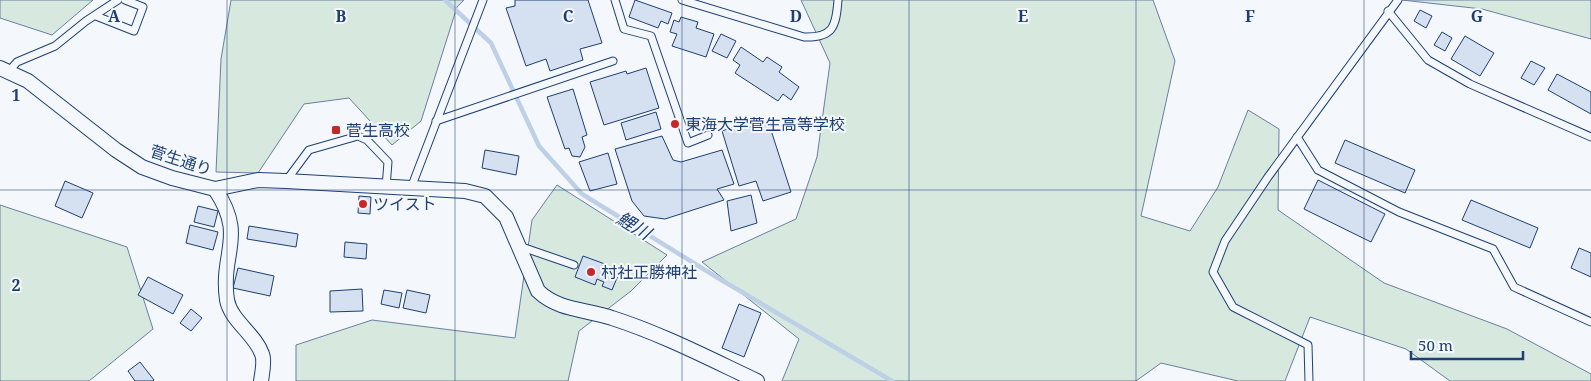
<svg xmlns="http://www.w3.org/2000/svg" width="1591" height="381" font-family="'Noto Serif','Noto Sans JP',serif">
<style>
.green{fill:#d7e8df;stroke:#687fa3}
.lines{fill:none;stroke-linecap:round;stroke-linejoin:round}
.stream{stroke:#bed0e5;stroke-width:4.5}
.building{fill:#d5e0f0;stroke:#1d3f73}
.service-casing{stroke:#1d3f73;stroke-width:9}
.minor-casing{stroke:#1d3f73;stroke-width:16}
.service{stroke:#f4f7fb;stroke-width:7}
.minor{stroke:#f4f7fb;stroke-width:14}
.grid{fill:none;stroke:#1d3f73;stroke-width:1;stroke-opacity:0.55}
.poi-dot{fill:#c62828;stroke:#f4f7fb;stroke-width:2}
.labels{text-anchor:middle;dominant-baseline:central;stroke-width:4;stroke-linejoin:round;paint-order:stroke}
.poi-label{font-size:16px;fill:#1d3f73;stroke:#f4f7fb;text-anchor:start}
.street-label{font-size:16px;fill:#1d3f73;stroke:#f4f7fb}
.water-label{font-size:18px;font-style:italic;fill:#1d3f73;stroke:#f4f7fb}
.grid-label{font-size:16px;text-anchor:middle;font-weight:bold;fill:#1d3f73;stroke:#f4f7fb;stroke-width:4;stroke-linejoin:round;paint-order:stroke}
</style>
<rect width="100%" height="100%" fill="#f4f7fb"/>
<!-- green -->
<g class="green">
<polygon points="0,0 93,0 52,35 0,18"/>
<polygon points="231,0 464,0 457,7 421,121 392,145 349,98 304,104 258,173 216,172 221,59"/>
<polygon points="801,0 1153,0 1175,61 1141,216 1190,231 1218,187 1248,110 1279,129 1278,210 1384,283 1507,329 1591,374 1591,381 1450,381 1406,349 1310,317 1285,381 1238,381 1161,363 1136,381 782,381 799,339 702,262 796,219 817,157 830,63"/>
<polygon points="1402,0 1591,0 1591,39 1482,9"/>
<polygon points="557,185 667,255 631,291 579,331 568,381 296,381 296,345 372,320 515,338 532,220"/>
<polygon points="0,205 127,247 153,329 89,381 0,381"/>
</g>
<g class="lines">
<!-- stream -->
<polyline class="stream" points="445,0 491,43 539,146 582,194 718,278 892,381"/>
</g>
<!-- building -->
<g class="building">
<polygon points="515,0 588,0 602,43 580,49 583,60 550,71 546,59 526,66 506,8 515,6"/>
<polygon points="635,0 672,13 668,24 661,21 658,28 629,17"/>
<polygon points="1420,10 1432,16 1426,28 1414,21"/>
<polygon points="681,17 698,22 696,28 714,34 706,57 672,46 677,34 670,32 674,20 679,22"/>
<polygon points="1442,32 1452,38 1445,51 1434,45"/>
<polygon points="721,34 736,41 727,58 712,51"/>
<polygon points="1465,36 1494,53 1480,76 1451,59"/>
<polygon points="741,47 763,62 767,57 782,67 779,72 799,87 791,100 783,94 778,101 735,73 740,65 733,60"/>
<polygon points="1531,61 1545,68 1534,85 1521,78"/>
<polygon points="646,68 659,108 604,125 590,82 626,71 627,74"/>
<polygon points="1557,74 1591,92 1591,114 1548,90"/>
<polygon points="573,89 587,135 582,137 585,147 580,157 572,156 569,148 565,149 547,97"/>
<polygon points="656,112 661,129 626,140 621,123"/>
<polygon points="768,121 791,192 763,201 756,181 739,186 722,131 745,123 747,128"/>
<polygon points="662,136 673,160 681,162 722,150 734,184 717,189 724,200 665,219 644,216 632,201 615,149"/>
<polygon points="1345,140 1415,170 1405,193 1335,163"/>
<polygon points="485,150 519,156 516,175 482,168"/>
<polygon points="608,153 617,184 590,191 579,162"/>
<polygon points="1318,180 1385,214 1371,242 1304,209"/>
<polygon points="65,181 93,193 82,218 55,206"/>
<polygon points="751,195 757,223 731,231 727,201"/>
<polygon points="359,196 371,197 370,214 358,213"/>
<polygon points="1471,200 1538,228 1530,248 1462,220"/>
<polygon points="198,206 218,211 214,227 194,222"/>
<polygon points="190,225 218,232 213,250 186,243"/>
<polygon points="249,226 298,234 296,247 247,239"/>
<polygon points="345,242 367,244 366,259 344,257"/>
<polygon points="1579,248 1591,253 1591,277 1571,268"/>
<polygon points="583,256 605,264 602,270 607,272 608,269 619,273 612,290 602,286 604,282 597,279 595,285 575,277"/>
<polygon points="238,268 274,276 270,296 233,288"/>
<polygon points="148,277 183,295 173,314 138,295"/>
<polygon points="362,289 363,311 330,312 330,291"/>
<polygon points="384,290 402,293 399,308 381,304"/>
<polygon points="407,290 430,295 426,313 403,308"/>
<polygon points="739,304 761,313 744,357 722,348"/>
<polygon points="191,309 202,318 191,331 180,323"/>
<polygon points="140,362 154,380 153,381 135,381 128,371"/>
</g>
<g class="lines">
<!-- service casing -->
<g class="service-casing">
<g id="service">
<polyline points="615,0 624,29 651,36 688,143 708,135"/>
<path d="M682,0L804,37C833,38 836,27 838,0"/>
<polyline points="1388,11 1428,60 1470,84 1591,137"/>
<polyline points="96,16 134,31 143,7 125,0"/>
<polyline points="9,71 17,62 55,46 86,21 118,0"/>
<polyline points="436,121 613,61"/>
<polyline points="1297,137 1318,170 1399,212 1493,249 1514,287 1591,322"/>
<polyline points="286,181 309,150 358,136 367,140 388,162 386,187"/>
<polyline points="411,188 483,0"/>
<polyline points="519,246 574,265"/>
<polyline points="1309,381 1308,345 1233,307 1213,272 1225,241 1268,177 1398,0"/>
</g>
</g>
<!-- minor casing -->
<g class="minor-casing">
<g id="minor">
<path d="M0,68L28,81L116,150L142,167L172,178L215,189L258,180L286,181L465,191L485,196L506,217L538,291C559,311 586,309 612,318C662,334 710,359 757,381"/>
<path d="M215,189C247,237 220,252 227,300C231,321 255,334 262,354C265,361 262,374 261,381"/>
</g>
</g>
<!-- service -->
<use href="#service" class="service"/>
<!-- minor -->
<use href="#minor" class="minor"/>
</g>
<!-- grid -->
<path class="grid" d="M227,0V381M455,0V381M682,0V381M909,0V381M1136,0V381M1364,0V381M0,190H1591"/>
<!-- markers -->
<g class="poi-dot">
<circle cx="675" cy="124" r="5"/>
<rect x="331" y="125" width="10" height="10" rx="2.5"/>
<circle cx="363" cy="204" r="5"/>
<circle cx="591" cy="272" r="5"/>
</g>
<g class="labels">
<!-- poi labels -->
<g class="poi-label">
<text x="685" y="124">東海大学菅生高等学校</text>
<text x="346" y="130">菅生高校</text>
<text x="373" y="204">ツイスト</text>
<text x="601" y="272">村社正勝神社</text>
</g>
<!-- street labels -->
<g class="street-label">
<text transform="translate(181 160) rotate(18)">菅生通り</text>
</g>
<!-- water labels -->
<g class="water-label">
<text transform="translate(634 225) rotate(31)">鯉川</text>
</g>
</g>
<g class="grid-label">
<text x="114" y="22">A</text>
<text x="341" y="22">B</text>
<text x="568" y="22">C</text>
<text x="796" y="22">D</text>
<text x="1023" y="22">E</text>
<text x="1250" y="22">F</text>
<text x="1477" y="22">G</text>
<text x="16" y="101">1</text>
<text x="16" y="291">2</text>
</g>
<!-- scale -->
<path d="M1411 351v8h112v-8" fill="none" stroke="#1d3f73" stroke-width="2.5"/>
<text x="1418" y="351" font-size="15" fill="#1d3f73" stroke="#f4f7fb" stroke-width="4" paint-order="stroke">50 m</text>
</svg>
